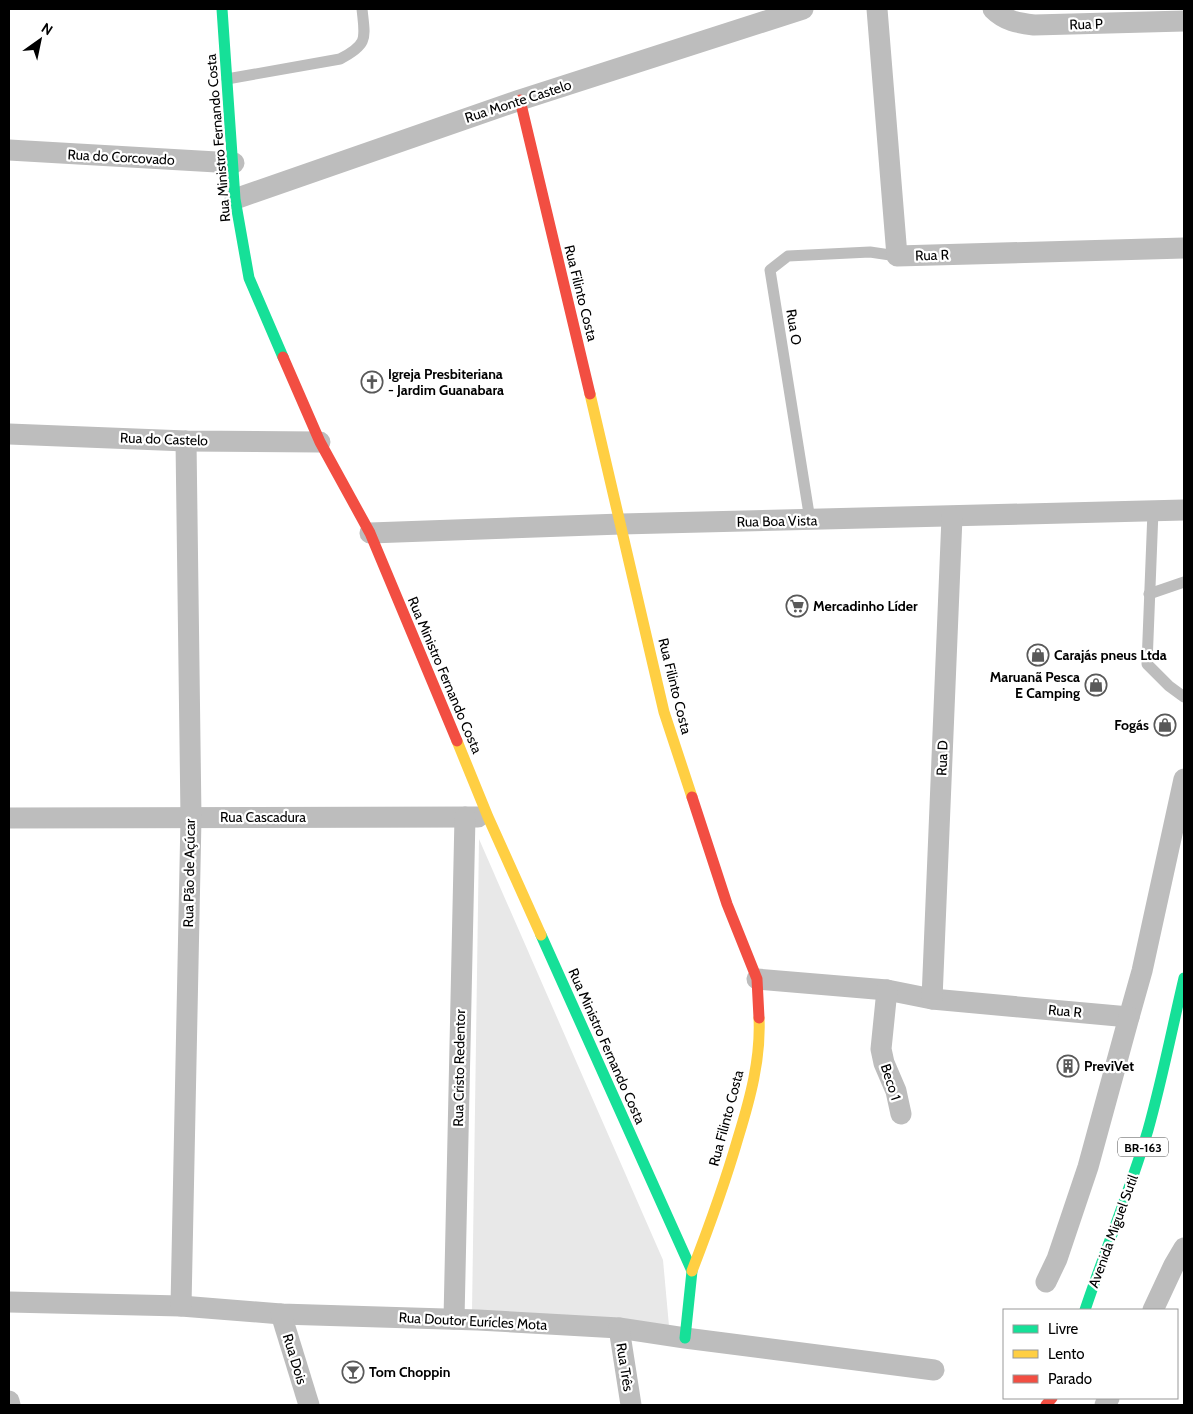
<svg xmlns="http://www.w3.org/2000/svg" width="1193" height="1414" font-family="Cabin,sans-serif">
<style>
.green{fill:#e8e8e8}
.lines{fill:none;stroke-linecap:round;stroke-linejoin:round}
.lane{stroke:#bdbdbd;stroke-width:11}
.street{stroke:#bdbdbd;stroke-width:21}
.fast{stroke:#16e098;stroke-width:11}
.slow{stroke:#ffcf43;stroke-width:11}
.jam{stroke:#f24e42;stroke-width:11}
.labels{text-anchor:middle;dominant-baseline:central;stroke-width:4.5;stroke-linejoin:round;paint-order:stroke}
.shield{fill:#fff;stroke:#4c4c4c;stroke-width:1}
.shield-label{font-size:12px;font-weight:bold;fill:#000}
.street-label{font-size:14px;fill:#000;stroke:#fff}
.poi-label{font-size:14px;font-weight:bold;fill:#000;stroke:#fff;text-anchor:start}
</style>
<rect width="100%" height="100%" fill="#fff"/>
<!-- green -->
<polygon class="green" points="479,839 663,1260 669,1326 472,1312"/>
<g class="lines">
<!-- lane -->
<g class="lane">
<path d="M227,79L340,59C369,44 365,38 362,9"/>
<polyline points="1153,511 1147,664 1169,686 1184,697"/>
<polyline points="810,520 770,270 788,256 870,252 897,256"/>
<polyline points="1149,594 1184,582"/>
</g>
<!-- street -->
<g class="street">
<polyline points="877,9 897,256 1184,248"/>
<path d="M993,9C1005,21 1018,23 1034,25L1184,21"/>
<polyline points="9,150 234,163"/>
<polyline points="235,199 520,100 803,9"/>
<polyline points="9,434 186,441 320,442"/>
<polyline points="370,533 621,524 1184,510"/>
<polyline points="9,818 478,817"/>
<polyline points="757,979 887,990 932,999 1129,1017 1142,971 1184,779"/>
<polyline points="887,990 881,1049 884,1063 896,1091 901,1114"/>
<polyline points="932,999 952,517"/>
<polyline points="1046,1282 1057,1259 1088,1167 1129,1017"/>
<polyline points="9,1302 181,1306 281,1314 478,1320 619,1328 685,1338 934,1370"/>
<polyline points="181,1306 191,818 186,441"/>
<polyline points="1153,1310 1174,1265 1184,1248"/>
<polyline points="281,1314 309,1405"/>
<polyline points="454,1319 465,817"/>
<polyline points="619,1328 631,1405"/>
<polyline points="9,1401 10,1405"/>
<polyline points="1105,1405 1109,1398"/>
</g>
<!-- fast -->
<g class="fast">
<polyline points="222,9 235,199 249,278 283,357"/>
<polyline points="541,935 692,1271 685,1338"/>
<path d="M1085,1310C1105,1250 1130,1191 1148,1130C1162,1080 1172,1029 1184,978"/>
</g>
<!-- slow -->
<g class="slow">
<polyline points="590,394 664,712 692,797"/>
<polyline points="457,741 488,817 541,935"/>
<path d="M692,1271C709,1227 725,1183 738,1138C750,1099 761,1059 759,1018"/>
</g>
<!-- jam -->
<g class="jam">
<polyline points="520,100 590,394"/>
<polyline points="283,357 320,442 370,533 457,741"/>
<polyline points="692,797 727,904 757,979 759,1018"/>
<polyline points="1046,1405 1052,1398"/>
</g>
</g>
<!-- icons -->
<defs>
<g id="church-ring" transform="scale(1.125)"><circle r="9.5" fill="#fff" stroke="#595959" stroke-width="1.5"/><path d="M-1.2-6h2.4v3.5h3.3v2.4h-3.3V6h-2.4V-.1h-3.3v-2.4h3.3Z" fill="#595959"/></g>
<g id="supermarket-ring" transform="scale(1.125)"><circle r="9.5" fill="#fff" stroke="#595959" stroke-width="1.5"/><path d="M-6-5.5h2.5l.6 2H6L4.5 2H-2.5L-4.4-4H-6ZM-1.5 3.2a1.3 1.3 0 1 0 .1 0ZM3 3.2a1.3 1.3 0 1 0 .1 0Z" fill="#595959"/></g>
<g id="shop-ring" transform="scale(1.125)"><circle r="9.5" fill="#fff" stroke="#595959" stroke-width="1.5"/><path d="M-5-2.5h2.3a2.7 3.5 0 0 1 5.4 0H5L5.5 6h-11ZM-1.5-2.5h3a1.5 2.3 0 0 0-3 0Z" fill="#595959"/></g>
<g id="building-ring" transform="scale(1.125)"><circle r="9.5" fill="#fff" stroke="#595959" stroke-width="1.5"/><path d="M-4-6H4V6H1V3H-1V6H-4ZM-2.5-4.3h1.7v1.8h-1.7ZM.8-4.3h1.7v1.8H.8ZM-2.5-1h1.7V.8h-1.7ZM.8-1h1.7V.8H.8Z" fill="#595959"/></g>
<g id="bar-ring" transform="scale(1.125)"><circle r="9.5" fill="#fff" stroke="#595959" stroke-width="1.5"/><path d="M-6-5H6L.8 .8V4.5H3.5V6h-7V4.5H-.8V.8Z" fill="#595959"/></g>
</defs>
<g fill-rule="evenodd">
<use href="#church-ring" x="372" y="382"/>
<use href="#supermarket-ring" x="797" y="606"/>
<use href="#shop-ring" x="1038" y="655"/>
<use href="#shop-ring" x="1096" y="685"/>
<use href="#shop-ring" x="1165" y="725"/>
<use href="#building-ring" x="1068" y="1066"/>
<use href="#bar-ring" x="353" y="1372"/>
</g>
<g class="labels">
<!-- shield labels -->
<rect class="shield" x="1118" y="1137.5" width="50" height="19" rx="4"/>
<g class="shield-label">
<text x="1143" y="1147">BR-163</text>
</g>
<!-- street labels -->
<g class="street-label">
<text transform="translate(1086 24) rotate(-2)">Rua P</text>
<text transform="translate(518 101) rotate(-18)">Rua Monte Castelo</text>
<text transform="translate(218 138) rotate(-95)">Rua Ministro Fernando Costa</text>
<text transform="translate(121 157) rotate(3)">Rua do Corcovado</text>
<text transform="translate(932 255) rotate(-2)">Rua R</text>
<text transform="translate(581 293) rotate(76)">Rua Filinto Costa</text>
<text transform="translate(794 327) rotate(81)">Rua O</text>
<text transform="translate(164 439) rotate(2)">Rua do Castelo</text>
<text transform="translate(777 521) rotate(-1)">Rua Boa Vista</text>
<text transform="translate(445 675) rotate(67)">Rua Ministro Fernando Costa</text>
<text transform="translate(675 686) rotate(76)">Rua Filinto Costa</text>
<text transform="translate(942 758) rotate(-88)">Rua D</text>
<text x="263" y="817">Rua Cascadura</text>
<text transform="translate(189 873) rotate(-89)">Rua Pão de Açúcar</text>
<text transform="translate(1065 1011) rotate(5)">Rua R</text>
<text transform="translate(607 1046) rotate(66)">Rua Ministro Fernando Costa</text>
<text transform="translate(459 1068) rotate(-89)">Rua Cristo Redentor</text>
<text transform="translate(891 1082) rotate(72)">Beco 1</text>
<text transform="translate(726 1118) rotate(-75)">Rua Filinto Costa</text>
<text transform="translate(1113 1231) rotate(-70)">Avenida Miguel Sutil</text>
<text transform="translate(473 1321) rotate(3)">Rua Doutor Eurícles Mota</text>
<text transform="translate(295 1359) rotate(73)">Rua Dois</text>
<text transform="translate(625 1367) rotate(81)">Rua Três</text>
</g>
<!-- poi labels -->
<g class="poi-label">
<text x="388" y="374">Igreja Presbiteriana<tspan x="388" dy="16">- Jardim Guanabara</tspan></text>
<text x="813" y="606">Mercadinho Líder</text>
<text x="1054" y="655">Carajás pneus Ltda</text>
<text x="1080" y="677" text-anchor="end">Maruanã Pesca<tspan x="1080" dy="16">E Camping</tspan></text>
<text x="1149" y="725" text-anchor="end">Fogás</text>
<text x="1084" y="1066">PreviVet</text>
<text x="369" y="1372">Tom Choppin</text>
</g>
</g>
<!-- border -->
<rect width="1193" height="1414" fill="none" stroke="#000000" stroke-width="20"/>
<!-- legend -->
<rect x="1003" y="1309" width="175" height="90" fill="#ffffff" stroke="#999999"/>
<rect x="1013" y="1325" width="25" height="8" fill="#16e098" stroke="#999999"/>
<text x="1048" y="1334" font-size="15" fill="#000000">Livre</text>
<rect x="1013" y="1350" width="25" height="8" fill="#ffcf43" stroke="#999999"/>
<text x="1048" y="1359" font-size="15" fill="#000000">Lento</text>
<rect x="1013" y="1375" width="25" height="8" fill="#f24e42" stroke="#999999"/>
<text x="1048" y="1384" font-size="15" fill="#000000">Parado</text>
<!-- north arrow -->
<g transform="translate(40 40) rotate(33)" stroke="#ffffff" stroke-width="4" paint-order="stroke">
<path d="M0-4L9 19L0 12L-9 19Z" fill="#000000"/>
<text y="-8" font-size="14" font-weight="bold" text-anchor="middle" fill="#000000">N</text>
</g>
</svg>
